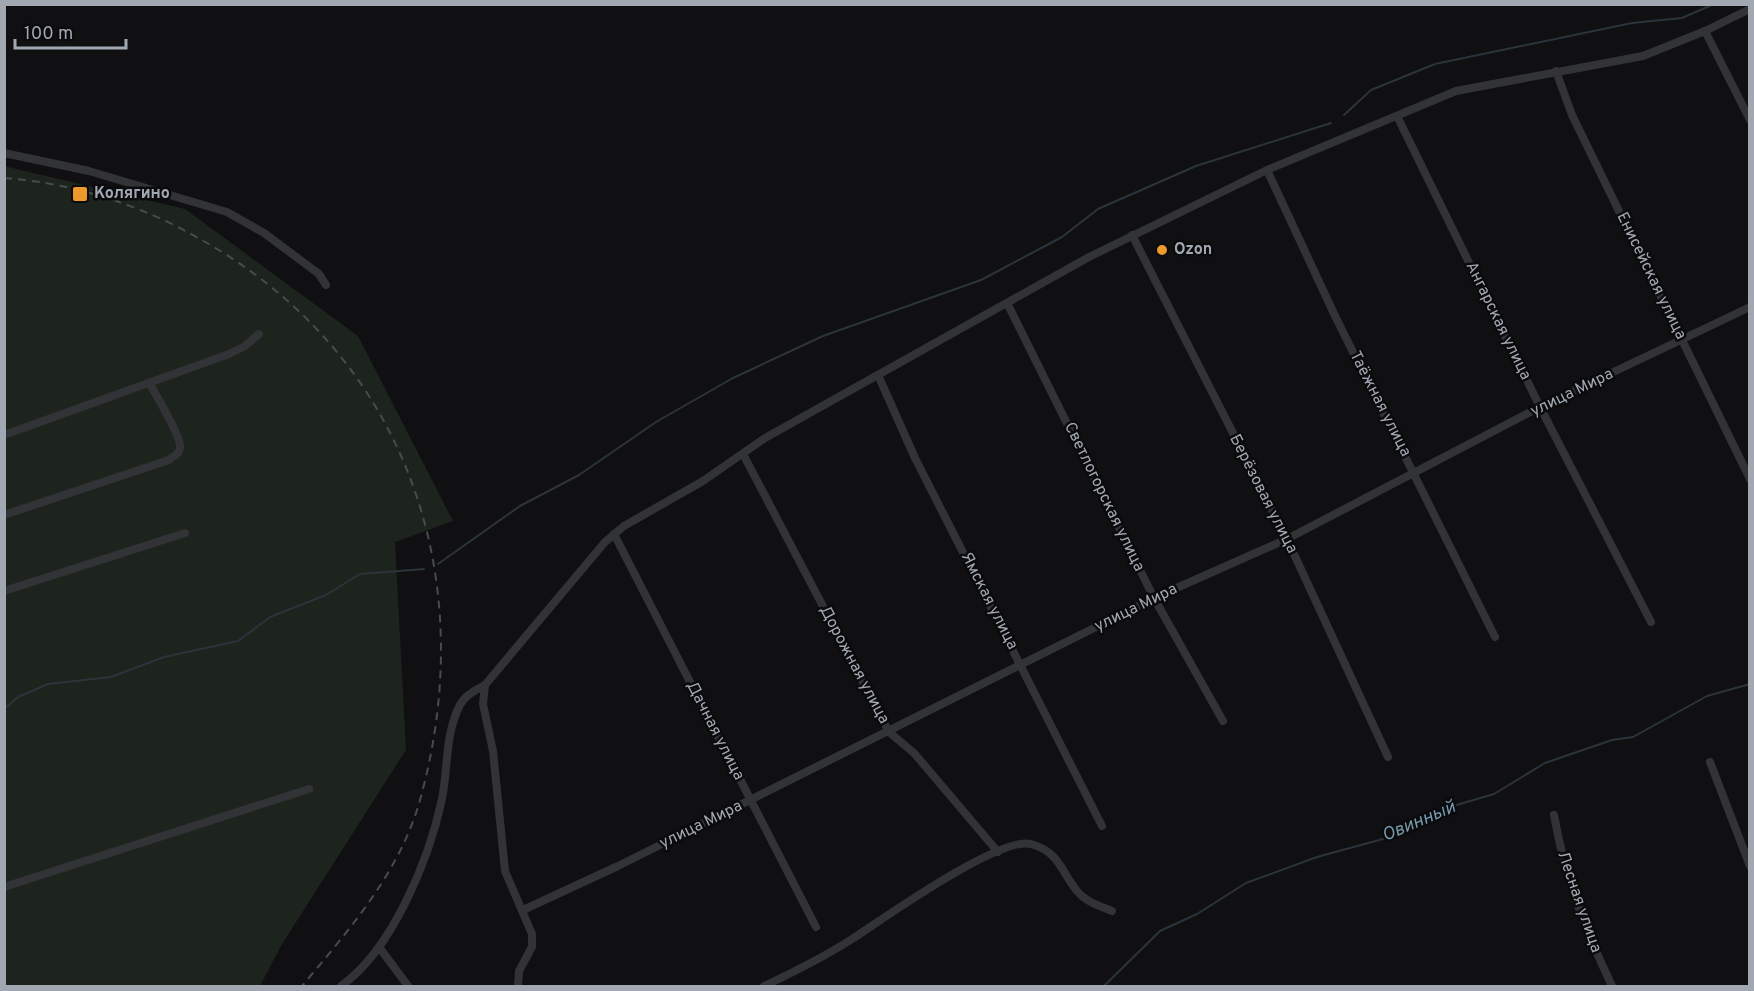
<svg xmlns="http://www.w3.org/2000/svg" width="1754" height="991" font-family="Overpass,sans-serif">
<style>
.green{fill:#1d241d}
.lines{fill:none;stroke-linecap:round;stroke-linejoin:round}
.stream{stroke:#2a343a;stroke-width:2}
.minor{stroke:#313337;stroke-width:8}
.rail{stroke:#484b50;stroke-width:2;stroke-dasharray:8 6;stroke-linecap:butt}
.poi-dot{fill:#ee992c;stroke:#0b0b0d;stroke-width:2}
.labels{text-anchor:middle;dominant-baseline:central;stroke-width:5;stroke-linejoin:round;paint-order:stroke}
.poi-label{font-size:16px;font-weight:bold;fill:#a2a8b2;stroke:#0b0b0d;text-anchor:start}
.street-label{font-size:16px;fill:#a2a8b2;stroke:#0b0b0d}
.water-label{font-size:18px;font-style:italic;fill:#789aae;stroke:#0b0b0d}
</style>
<rect width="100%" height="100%" fill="#101012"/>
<!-- green -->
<polygon class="green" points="4,166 185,209 358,336 453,521 395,542 406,750 282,944 260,986 5,986"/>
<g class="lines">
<!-- stream -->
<g class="stream">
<polyline points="1344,115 1371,90 1435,64 1632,23 1682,18 1714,4"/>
<polyline points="438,564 520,506 579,475 656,422 733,378 823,336 981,280 1062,237 1098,209 1196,166 1331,123"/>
<polyline points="4,709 18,697 48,684 111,677 164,657 238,641 270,617 326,595 360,574 424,569"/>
<polyline points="1104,986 1160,931 1197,914 1246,883 1317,857 1401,834 1443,809 1494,794 1545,763 1612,740 1633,737 1707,696 1750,684"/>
</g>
<!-- minor -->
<g class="minor">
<polyline points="1705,31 1750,120"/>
<polyline points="1556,71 1572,115 1750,479"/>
<polyline points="1397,116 1540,407 1651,622"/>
<polyline points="4,153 89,171 227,212 264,233 319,274 326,285"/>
<polyline points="1267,170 1336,318 1495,637"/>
<polyline points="1132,235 1287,539 1388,757"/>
<polyline points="1007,303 1154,598 1223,721"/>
<polyline points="878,375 915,458 1102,826"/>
<polyline points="4,435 229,354 245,346 259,334"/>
<polyline points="743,454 889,732 914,753 998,852"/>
<path d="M4,515L169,460C174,456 181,453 180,445C179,433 157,397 150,384"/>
<polyline points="614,534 816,927"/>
<polyline points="4,591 185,533"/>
<polyline points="1710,762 1750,866"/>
<path d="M1554,815C1565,878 1585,929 1612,986"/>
<polyline points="4,887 309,789"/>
<polyline points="523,910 618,866 1154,598 1287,539 1540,407 1750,307"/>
<polyline points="379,947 408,986"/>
<path d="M341,986C392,950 429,860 442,799C448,769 445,733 460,705C465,695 476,690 485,685"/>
<polyline points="518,986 519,971 532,947 532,934 505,871 493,751 483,704 485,685 605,542 624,526 703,481 765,438 1089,257 1267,170 1456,91 1643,56 1705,31 1750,9"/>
<path d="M764,986C794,972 824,957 852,939C883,919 999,836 1031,844C1060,852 1061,872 1077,891C1086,902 1100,906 1112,911"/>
</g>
<!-- rail -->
<path class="rail" d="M4,178C73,183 141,205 200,239C406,354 482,577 420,800C400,872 349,930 302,986"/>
</g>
<!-- markers -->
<g class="poi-dot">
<rect x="72" y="186" width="16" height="16" rx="3"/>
<circle cx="1162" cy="250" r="6"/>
</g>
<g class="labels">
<!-- poi labels -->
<g class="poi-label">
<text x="94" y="194">Колягино</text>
<text x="1174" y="250">Ozon</text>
</g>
<!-- street labels -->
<g class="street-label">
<text transform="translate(1651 276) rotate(64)">Енисейская улица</text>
<text transform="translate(1498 321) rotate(64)">Ангарская улица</text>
<text transform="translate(1572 393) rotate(-26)">улица Мира</text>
<text transform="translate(1380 404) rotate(63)">Таёжная улица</text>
<text transform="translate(1263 494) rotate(63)">Берёзовая улица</text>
<text transform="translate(1104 497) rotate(64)">Светлогорская улица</text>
<text transform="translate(989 601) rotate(63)">Ямская улица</text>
<text transform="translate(1136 608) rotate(-26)">улица Мира</text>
<text transform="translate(854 665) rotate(62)">Дорожная улица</text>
<text transform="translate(715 731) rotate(63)">Дачная улица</text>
<text transform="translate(701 825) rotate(-26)">улица Мира</text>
<text transform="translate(1579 902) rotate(71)">Лесная улица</text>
</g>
<!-- water labels -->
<g class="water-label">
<text transform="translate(1419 822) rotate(-23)">Овинный</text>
</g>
</g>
<!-- border -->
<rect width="1754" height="991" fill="none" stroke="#a2a8b2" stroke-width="12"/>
<!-- scale -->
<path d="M15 39v9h111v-9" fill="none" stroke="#a2a8b2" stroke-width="3"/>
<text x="24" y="39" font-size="18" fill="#a2a8b2" stroke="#0b0b0d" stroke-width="4.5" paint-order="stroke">100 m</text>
</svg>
